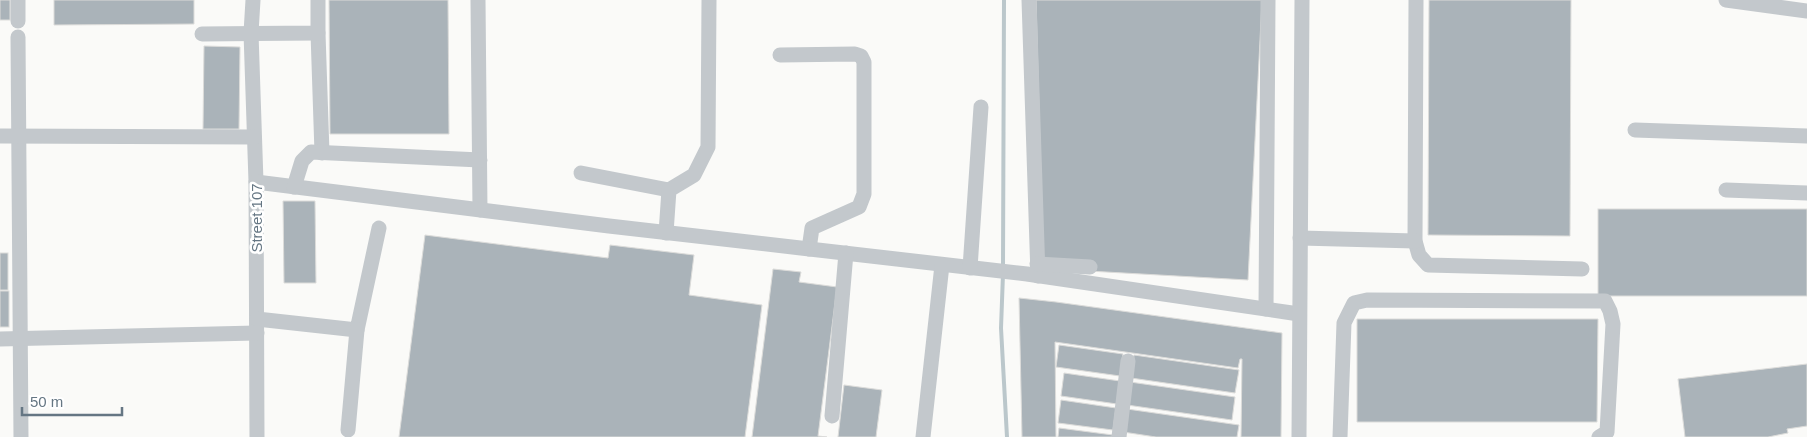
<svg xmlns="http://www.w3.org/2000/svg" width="1807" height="437" font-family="Arial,sans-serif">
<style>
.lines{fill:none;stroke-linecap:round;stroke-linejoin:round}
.stream{stroke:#bbc7cb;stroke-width:4}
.building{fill:#aab3b9;stroke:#dcdcda}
.minor{stroke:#c3c8cc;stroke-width:15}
.labels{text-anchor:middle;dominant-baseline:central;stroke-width:5;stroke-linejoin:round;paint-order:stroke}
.street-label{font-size:15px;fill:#657683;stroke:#fff}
</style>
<rect width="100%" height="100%" fill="#fafaf8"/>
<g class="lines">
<!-- stream -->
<g class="stream">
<polyline points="1003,267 1004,0"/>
<polyline points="1003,274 1001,328 1007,437"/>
</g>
</g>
<!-- building -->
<g class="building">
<rect x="0" y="0" width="10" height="20"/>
<polygon points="54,0 194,0 194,24 54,25"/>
<polygon points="329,0 448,0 449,134 330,134"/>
<polygon points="1036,0 1262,0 1248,280 1053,269 1043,256"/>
<polygon points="1429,0 1571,0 1570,236 1428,235"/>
<polygon points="204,46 240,47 239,129 203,129"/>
<polygon points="283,201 315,201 316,283 284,283"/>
<rect x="1598" y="209" width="209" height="87"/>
<polygon points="425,235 608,258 610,245 694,255 689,295 762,305 745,437 399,437"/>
<rect x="0" y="253" width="8" height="37"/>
<polygon points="773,269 801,272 799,282 837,287 818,436 827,437 752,437"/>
<rect x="0" y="291" width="9" height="36"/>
<polygon points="1019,298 1056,302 1282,333 1281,437 1241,437 1242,359 1240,359 1238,368 1055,342 1056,437 1022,437"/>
<polygon points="1357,319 1598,319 1597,422 1357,422"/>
<polygon points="1059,345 1123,354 1120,376 1056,367"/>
<polygon points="1134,355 1239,370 1235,393 1131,378"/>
<polygon points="1807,364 1807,426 1787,429 1788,433 1768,437 1685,437 1678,379"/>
<polygon points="1064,373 1120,381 1117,404 1061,396"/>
<polygon points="1130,382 1235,397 1232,420 1127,405"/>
<polygon points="844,385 882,390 876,437 838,437"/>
<polygon points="1061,400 1116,408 1113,430 1058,423"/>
<polygon points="1127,409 1239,425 1237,437 1156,437 1123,432"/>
<polygon points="1059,428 1113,435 1112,437 1058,437"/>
</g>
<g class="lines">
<!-- minor -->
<g class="minor">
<polyline points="18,0 18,21"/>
<polyline points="253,0 251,33 256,182 257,437"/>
<polyline points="478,0 480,210"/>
<polyline points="1029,0 1038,276"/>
<polyline points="1416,0 1415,241 1419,255 1428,265 1582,269"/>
<polyline points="1726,0 1807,11"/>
<polyline points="318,33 322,153"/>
<polyline points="202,34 318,33 318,0"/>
<polyline points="18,37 21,437"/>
<polyline points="780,55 855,54 861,56 864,62 864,194 859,207 812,228 809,249"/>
<polyline points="1635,130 1807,136"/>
<polyline points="0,136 254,137"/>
<polyline points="581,173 669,190"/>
<polyline points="256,182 609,226 1027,274 1299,314"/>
<polyline points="294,187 302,161 311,152 480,160"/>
<polyline points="1726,190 1807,193"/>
<polyline points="666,233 669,190 694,175 708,147 709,0"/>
<polyline points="1300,238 1415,241"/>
<polyline points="1037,264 1090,267"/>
<polyline points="970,268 981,107"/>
<polyline points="1266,309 1268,0"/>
<polyline points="257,319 357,330 379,228"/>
<polyline points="0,339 257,333"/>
<polyline points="832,416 846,253"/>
<polyline points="348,430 357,330"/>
<polyline points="923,437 942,265"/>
<polyline points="1119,437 1128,361"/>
<polyline points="1299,437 1302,0"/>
<polyline points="1340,437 1344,323 1354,303 1367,300 1605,301 1610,311 1613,324 1607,432 1599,437"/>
</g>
</g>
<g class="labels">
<!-- street labels -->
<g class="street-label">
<text transform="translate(256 218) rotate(-90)">Street 107</text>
</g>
</g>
<!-- scale -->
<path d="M22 407v8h100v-8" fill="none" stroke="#657683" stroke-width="2.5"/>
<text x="30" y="407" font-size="15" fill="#657683" stroke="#ffffff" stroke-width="4" paint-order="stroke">50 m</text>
</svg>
